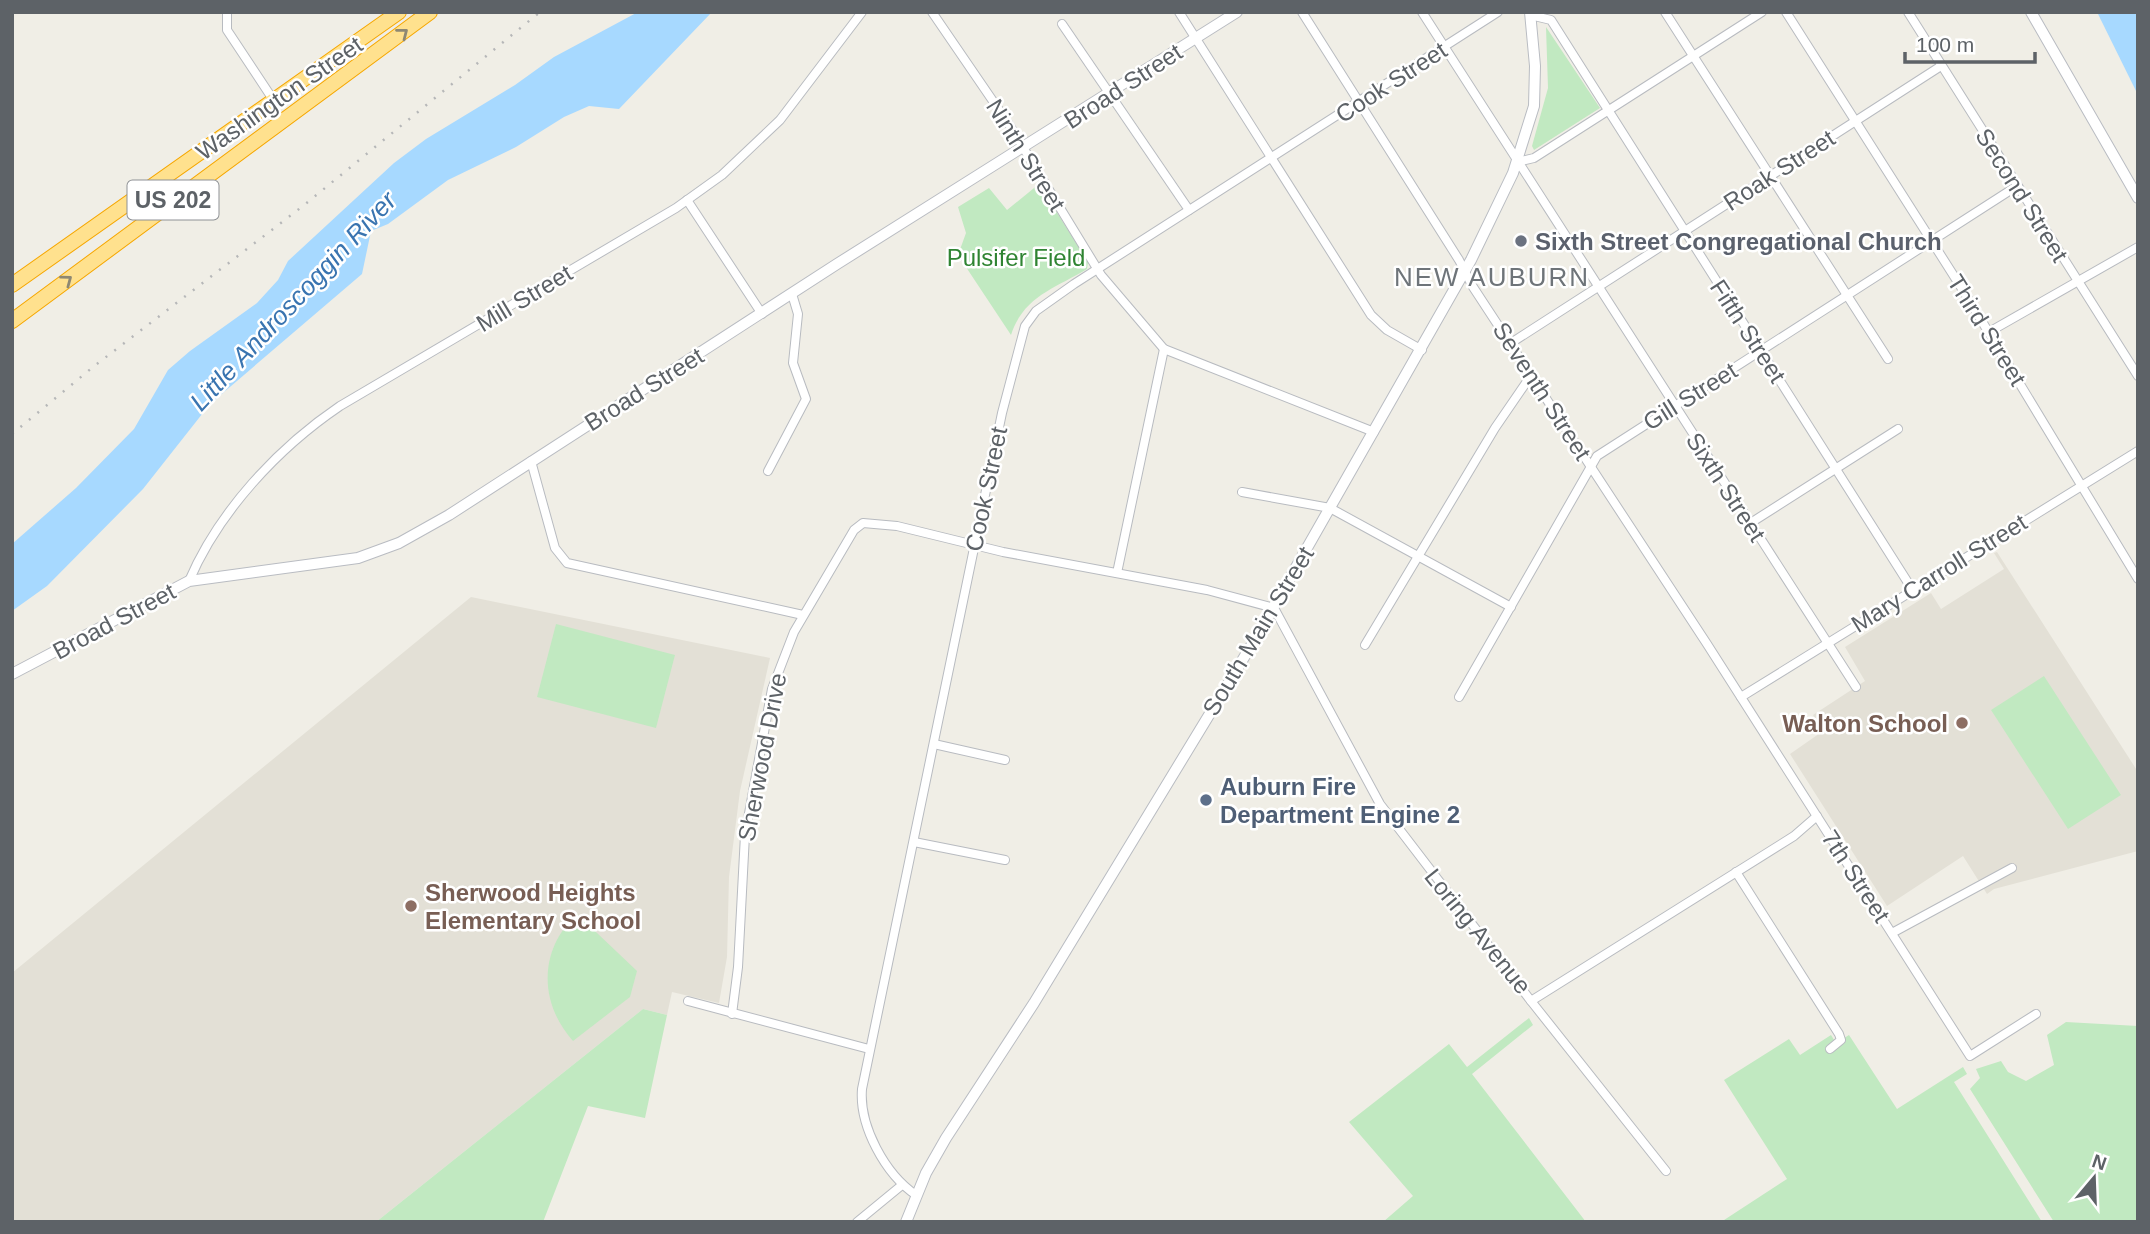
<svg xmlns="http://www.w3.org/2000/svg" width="2150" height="1234" font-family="Helvetica,sans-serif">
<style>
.education{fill:#e3e0d6}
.green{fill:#c1e9c1}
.water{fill:#a7d9ff}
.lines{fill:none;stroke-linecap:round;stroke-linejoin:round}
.street-casing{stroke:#b8bbc0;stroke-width:10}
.secondary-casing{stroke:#b9bcc2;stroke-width:12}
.highway-casing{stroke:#f6a700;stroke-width:16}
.street{stroke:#fff;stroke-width:8}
.secondary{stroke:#fff;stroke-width:10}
.highway{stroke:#ffe18e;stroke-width:14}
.rail{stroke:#b6b7b8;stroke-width:2.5;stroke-dasharray:2 9;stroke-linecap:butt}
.oneway{stroke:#8e8873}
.worship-dot{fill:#6b7280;stroke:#fff;stroke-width:2.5}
.education-dot{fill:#8d6e63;stroke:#fff;stroke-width:2.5}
.service-dot{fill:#5c6f8a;stroke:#fff;stroke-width:2.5}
.labels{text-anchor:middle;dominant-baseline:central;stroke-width:5;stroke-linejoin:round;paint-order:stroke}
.shield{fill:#fff;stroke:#8e9195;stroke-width:2}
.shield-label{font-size:23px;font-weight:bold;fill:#5d6267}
.street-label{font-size:24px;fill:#5d6267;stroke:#fff}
.worship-label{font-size:24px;font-weight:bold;fill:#5b616d;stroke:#fff;text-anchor:start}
.park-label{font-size:24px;fill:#2f8432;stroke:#fff}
.education-label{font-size:24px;font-weight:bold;fill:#785e54;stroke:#fff;text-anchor:end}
.service-label{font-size:24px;font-weight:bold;fill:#4e5e75;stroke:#fff;text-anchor:start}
.neighbourhood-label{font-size:26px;letter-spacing:2px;fill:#6e7479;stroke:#fff}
.water-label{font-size:26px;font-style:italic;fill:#3974b0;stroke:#fff}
</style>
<rect width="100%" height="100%" fill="#f0eee6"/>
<!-- education -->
<g class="education">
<polygon points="1997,552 2138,772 2138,851 1994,889 1987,894 1963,856 1887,906 1790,754 1823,731 1813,715 1865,681 1845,647 1931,593 1941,609 2004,569 1994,553"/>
<polygon points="471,597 770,658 740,791 729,877 727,957 719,1003 672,992 667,1015 643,1009 376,1222 14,1222 12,973"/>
</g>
<!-- green -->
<g class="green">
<polygon points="1546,27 1600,108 1534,150 1532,146 1548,88"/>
<path d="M1039,184L1088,262L1087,269C1054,289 1024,296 1011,335L958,255L966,233L958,207L989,188L1007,210Z"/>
<polygon points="556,624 675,655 656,728 537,697"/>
<polygon points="2044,676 2121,795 2068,829 1991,710"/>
<path d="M577,914L637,971L630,997L573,1041C539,1003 538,950 577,914Z"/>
<polygon points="643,1009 667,1015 645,1118 588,1106 543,1222 376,1222"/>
<polygon points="1529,1018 1533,1025 1472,1074 1586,1222 1383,1222 1413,1196 1349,1122 1449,1044 1467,1067"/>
<polygon points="2066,1022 2138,1026 2136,1222 2054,1222 1970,1089 1980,1078 1976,1069 2001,1061 2008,1072 2026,1081 2054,1065 2047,1035"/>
<polygon points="1831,1035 1836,1043 1849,1035 1897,1109 1963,1067 1967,1074 1954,1082 2042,1222 1721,1222 1787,1179 1724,1080 1789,1039 1800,1055"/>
</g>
<!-- water -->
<g class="water">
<polygon points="638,12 712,12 619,109 589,106 564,117 516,147 448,180 388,224 371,231 362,274 210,404 143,489 47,586 12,611 12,544 76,488 134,429 168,370 190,351 257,303 278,280 288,261 394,163 426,139 515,85 554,57"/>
<polygon points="2097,12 2138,12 2138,95"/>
</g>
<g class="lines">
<!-- street casing -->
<g class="street-casing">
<g id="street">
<polyline points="227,12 227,30 274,101"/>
<polyline points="932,12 1010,126 1101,275 1164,349 1374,432"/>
<polyline points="1179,12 1371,315 1387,330 1422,350"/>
<polyline points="1302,12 1459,260 1473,287 1707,644 1970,1056 2036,1014"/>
<polyline points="1422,12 1856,687"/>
<polyline points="1665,12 1888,359"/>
<polyline points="1786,12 1966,295 2138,579"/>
<polyline points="1908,12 2138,376"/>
<polyline points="1530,15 1551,20 1912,589"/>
<polyline points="1062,24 1189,210"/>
<polyline points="1517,162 1534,158 1762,12"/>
<polyline points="687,200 762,314"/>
<polyline points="1989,332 2138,247"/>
<polyline points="1511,343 1941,66"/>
<polyline points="531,461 555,548 567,563 803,615"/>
<polyline points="768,471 806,399 793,363 798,314 792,294"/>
<polyline points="1242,492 1330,508 1511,607"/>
<polyline points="1749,524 1898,429"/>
<polyline points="1117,573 1164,349"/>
<path d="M189,581C219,511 278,448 340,406L676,208L722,175L780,120L862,12"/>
<polyline points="1365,645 1495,428 1532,374"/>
<polyline points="1459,697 1597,456 2017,186"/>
<polyline points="1741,697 2138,451"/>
<polyline points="934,744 1005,760"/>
<polyline points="914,842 1005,860"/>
<polyline points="1736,872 1839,1034 1841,1040 1830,1049"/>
<polyline points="1892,933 2012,868"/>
<polyline points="688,1001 869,1049"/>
<polyline points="1531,1001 1666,1171"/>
<polyline points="732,1014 738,967 745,835 772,689 794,632 854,530 863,523 897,526 1003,552 1207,590 1274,608 1380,804 1531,1001 1794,836 1817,816"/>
<path d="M916,1195C885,1174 859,1126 862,1089L1002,413L1025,326L1036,311L1074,284L1498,12"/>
<polyline points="857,1222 902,1185"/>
</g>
</g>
<!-- secondary casing -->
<g class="secondary-casing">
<g id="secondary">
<polyline points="2031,12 2138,198"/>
<polyline points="12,674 189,581 358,558 399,543 449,515 837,264 1237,12"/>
<polyline points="906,1222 926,1173 946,1138 1034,1003 1254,641 1471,260 1513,173 1534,106 1535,66 1530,12"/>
</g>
</g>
<!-- highway casing -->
<g class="highway-casing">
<g id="highway">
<polyline points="12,285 399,12"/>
<polyline points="12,321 430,12"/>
</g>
</g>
<!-- street -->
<use href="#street" class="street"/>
<!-- secondary -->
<use href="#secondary" class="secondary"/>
<!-- highway -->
<use href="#highway" class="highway"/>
<!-- rail -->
<polyline class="rail" points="12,434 93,367 303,206 540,12"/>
</g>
<!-- one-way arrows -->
<defs><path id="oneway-chevron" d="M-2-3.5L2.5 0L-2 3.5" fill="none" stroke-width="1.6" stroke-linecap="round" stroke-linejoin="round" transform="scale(1.75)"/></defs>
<g class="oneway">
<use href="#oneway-chevron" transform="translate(403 33) rotate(-38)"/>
<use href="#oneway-chevron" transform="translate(67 280) rotate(-37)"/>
</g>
<!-- markers -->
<circle class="worship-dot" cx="1521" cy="241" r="7"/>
<g class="education-dot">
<circle cx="1962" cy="723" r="7"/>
<circle cx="411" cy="906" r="7"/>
</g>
<circle class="service-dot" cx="1206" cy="800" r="7"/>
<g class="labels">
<!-- shield labels -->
<rect class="shield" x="127.5" y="180.5" width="91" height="39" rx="5"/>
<g class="shield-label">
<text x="173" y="200">US 202</text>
</g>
<!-- street labels -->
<g class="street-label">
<text transform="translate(1391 82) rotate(-33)">Cook Street</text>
<text transform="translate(1123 86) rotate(-33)">Broad Street</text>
<text transform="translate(279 98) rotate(-35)">Washington Street</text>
<text transform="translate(1026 155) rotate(58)">Ninth Street</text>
<text transform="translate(1779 170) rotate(-33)">Roak Street</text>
<text transform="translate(2022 195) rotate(58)">Second Street</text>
<text transform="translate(524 298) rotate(-31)">Mill Street</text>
<text transform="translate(1987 330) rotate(58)">Third Street</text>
<text transform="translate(1748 331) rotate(57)">Fifth Street</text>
<text transform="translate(644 389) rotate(-32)">Broad Street</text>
<text transform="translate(1542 391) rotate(57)">Seventh Street</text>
<text transform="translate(1690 396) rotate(-32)">Gill Street</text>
<text transform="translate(1726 487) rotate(57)">Sixth Street</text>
<text transform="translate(986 489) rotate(-78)">Cook Street</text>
<text transform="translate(1939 573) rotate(-32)">Mary Carroll Street</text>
<text transform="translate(114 621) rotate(-28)">Broad Street</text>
<text transform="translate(1258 631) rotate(-59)">South Main Street</text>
<text transform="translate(762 757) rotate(-79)">Sherwood Drive</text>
<text transform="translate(1856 876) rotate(57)">7th Street</text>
<text transform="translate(1478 931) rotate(51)">Loring Avenue</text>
</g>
<!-- worship labels -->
<g class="worship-label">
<text x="1535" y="241">Sixth Street Congregational Church</text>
</g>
<!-- park labels -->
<g class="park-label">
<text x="1016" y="257">Pulsifer Field</text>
</g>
<!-- education labels -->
<g class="education-label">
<text x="1948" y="723">Walton School</text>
<text x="425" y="892" text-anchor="start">Sherwood Heights<tspan x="425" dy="28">Elementary School</tspan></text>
</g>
<!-- service labels -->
<g class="service-label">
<text x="1220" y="786">Auburn Fire<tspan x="1220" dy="28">Department Engine 2</tspan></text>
</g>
<!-- neighbourhood labels -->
<g class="neighbourhood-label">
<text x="1492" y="277">NEW AUBURN</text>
</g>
<!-- water labels -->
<g class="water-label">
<text transform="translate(293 301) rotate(-47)">Little Androscoggin River</text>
</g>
</g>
<!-- border -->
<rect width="2150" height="1234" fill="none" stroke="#5d6267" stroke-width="28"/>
<!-- north arrow -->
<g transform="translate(2094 1178) rotate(19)" stroke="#ffffff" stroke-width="5" paint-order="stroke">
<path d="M0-5L12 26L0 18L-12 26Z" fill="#5d6267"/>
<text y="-10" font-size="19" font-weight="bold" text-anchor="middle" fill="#5d6267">N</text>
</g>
<!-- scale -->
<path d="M1905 52v10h130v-10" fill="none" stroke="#5d6267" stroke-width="3.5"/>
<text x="1916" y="52" font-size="21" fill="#5d6267" stroke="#ffffff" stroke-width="5" paint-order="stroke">100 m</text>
</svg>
